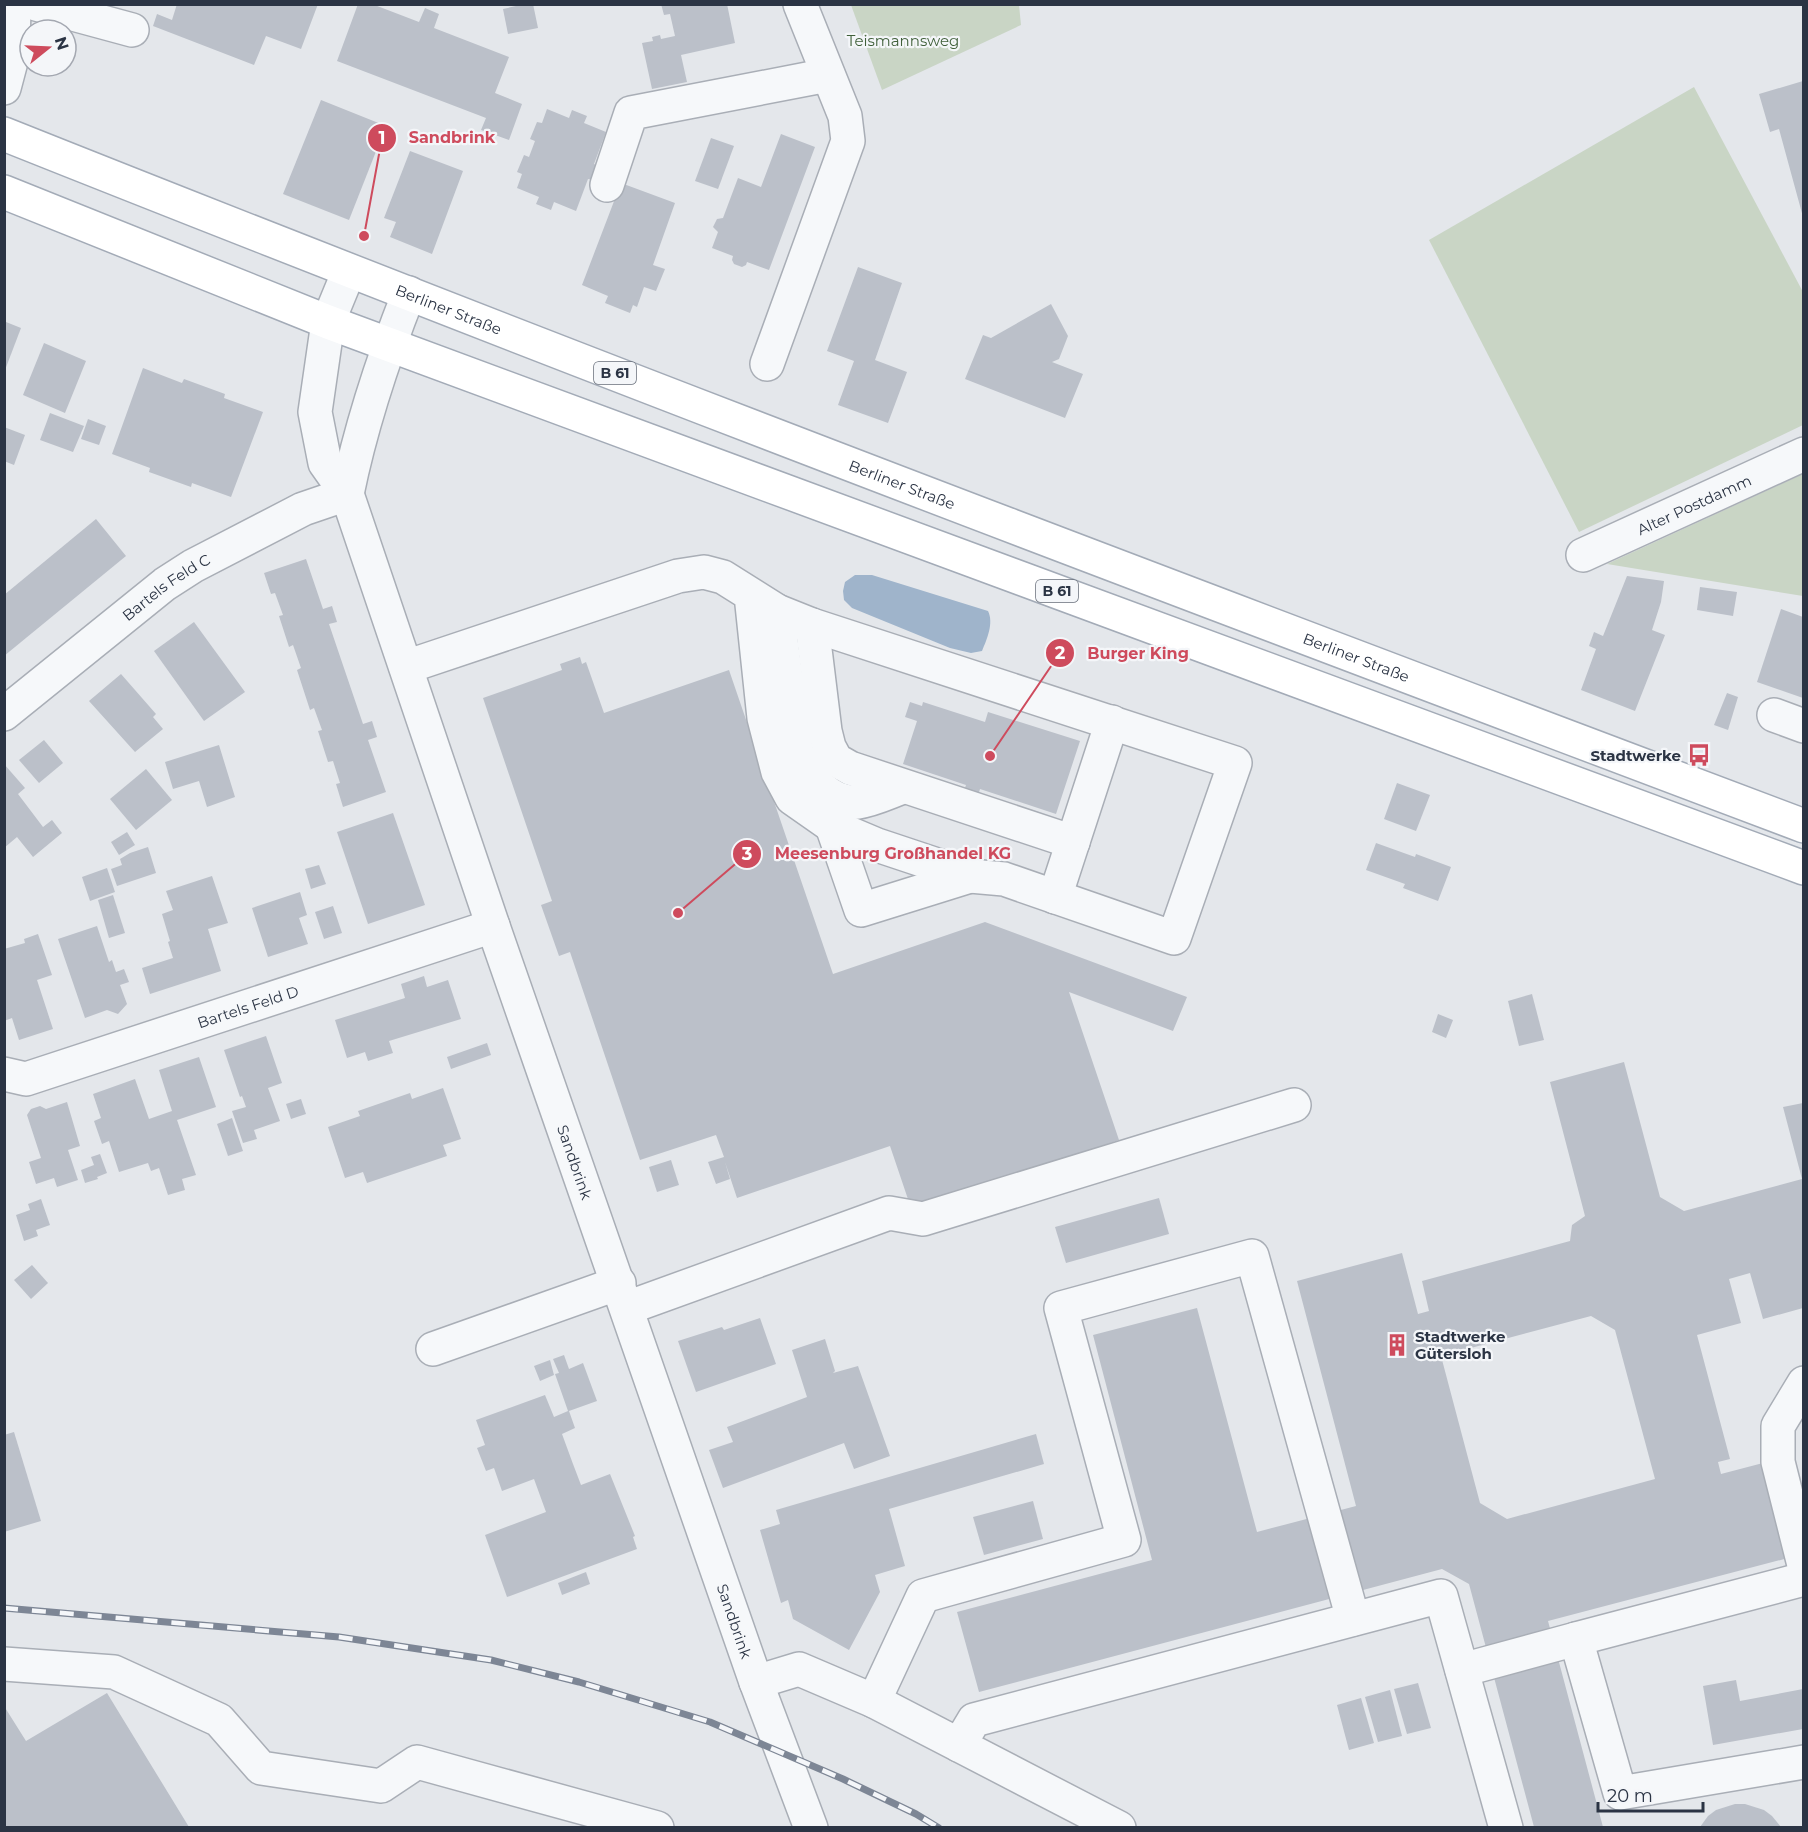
<svg xmlns="http://www.w3.org/2000/svg" width="1808" height="1832" font-family="Montserrat,sans-serif">
<style>
.green{fill:#c9d5c5}
.water{fill:#9fb4cb}
.building{fill:#bbc0c9;fill-rule:evenodd}
.lines{fill:none;stroke-linecap:round;stroke-linejoin:round}
.minor-casing{stroke:#a9aeb6;stroke-width:36}
.major-casing{stroke:#a3abb7;stroke-width:36}
.minor{stroke:#f6f8fa;stroke-width:33}
.major{stroke:#fff;stroke-width:33}
.rail-casing{stroke:#7d8695;stroke-width:7}
.rail{stroke:#f4f6f9;stroke-width:4.5;stroke-dasharray:14;stroke-linecap:butt}
.labels{text-anchor:middle;dominant-baseline:central;stroke-width:4.5;stroke-linejoin:round;paint-order:stroke}
.shield{fill:#f4f6f9;stroke:#676e7a;stroke-width:1.5}
.shield-label{font-size:14px;font-weight:bold;fill:#2b3444}
.park-label{font-size:15px;fill:#3f5f39;stroke:#f4f6f9}
.street-label{font-size:15px;fill:#2b3444;stroke:#f4f6f9}
.poi-label{font-size:15px;font-weight:bold;fill:#2b3444;stroke:#f4f6f9;text-anchor:end}
.leader{fill:none;stroke:#ce4b5d;stroke-width:2}
.callout-dot{fill:#ce4b5d;stroke:#f4f6f9;stroke-width:2}
.mark-label{font-size:18px;text-anchor:middle;font-weight:bold;fill:#fff}
.callout-label{font-size:16px;text-anchor:middle;font-weight:bold;fill:#ce4b5d;stroke:#f4f6f9;stroke-width:4.5;stroke-linejoin:round;paint-order:stroke}
</style>
<rect width="100%" height="100%" fill="#e4e7eb"/>
<!-- green -->
<g class="green">
<polygon points="851,5 1019,5 1021,25 882,90"/>
<polygon points="1694,87 1803,292 1803,425 1579,532 1429,240"/>
<polygon points="1803,474 1803,596 1607,564"/>
</g>
<!-- water -->
<path class="water" d="M855,575H872L988,611C994,623 987,639 982,651L971,653L950,648L852,608L844,600L843,591L845,582Z"/>
<!-- building -->
<g class="building">
<polygon points="177,4 318,4 301,49 266,36 254,65 153,26 157,14 172,20"/>
<polygon points="358,4 372,4 419,22 425,8 439,14 434,28 509,57 495,93 522,104 509,140 481,130 486,118 337,61"/>
<polygon points="525,4 533,4 538,28 508,34 503,9"/>
<polygon points="661,4 727,4 735,43 681,55 687,82 652,89 642,43 653,41 652,37 660,35 661,39 675,36 670,14 664,15"/>
<polygon points="1803,81 1803,217 1779,129 1770,132 1759,94"/>
<polygon points="321,100 386,126 349,220 283,194"/>
<polygon points="547,109 569,118 572,110 587,116 584,123 606,132 594,164 598,166 593,180 588,179 576,211 554,202 551,210 536,204 539,197 517,188 522,174 517,172 524,155 529,157 535,141 530,139 537,122 542,123"/>
<polygon points="781,134 815,147 769,270 747,262 746,265 742,267 734,264 732,260 733,256 712,248 718,232 713,227 717,219 723,218 738,178 761,187"/>
<polygon points="711,138 734,146 718,189 695,181"/>
<polygon points="410,151 463,171 432,254 390,237 396,222 384,218"/>
<polygon points="621,183 675,203 653,265 665,269 656,291 644,287 637,307 633,305 630,313 605,303 608,296 582,285"/>
<polygon points="858,267 902,283 875,360 907,372 888,423 838,405 854,361 827,351"/>
<polygon points="1051,304 1068,336 1059,359 1052,362 1083,374 1065,418 965,379 983,335 991,338"/>
<polygon points="6,322 21,328 5,370 4,326"/>
<polygon points="44,343 86,361 65,413 23,395"/>
<polygon points="143,368 182,383 184,379 225,394 224,398 263,412 231,497 192,483 191,487 149,472 150,468 112,454"/>
<polygon points="50,413 84,426 73,452 40,440"/>
<polygon points="88,419 106,426 99,445 81,439"/>
<polygon points="4,427 25,435 14,465 4,461"/>
<polygon points="96,519 126,556 4,656 4,595"/>
<polygon points="306,559 323,609 332,606 337,622 329,624 363,724 372,721 377,737 368,740 386,792 343,807 336,784 340,783 333,761 328,762 318,731 322,730 314,708 310,710 297,670 301,668 293,645 289,647 279,616 283,615 275,593 271,594 264,573"/>
<polygon points="1627,576 1664,581 1661,602 1652,630 1665,635 1635,711 1581,690 1596,649 1589,646 1594,632 1603,636"/>
<polygon points="1700,587 1737,592 1733,616 1697,610"/>
<polygon points="1781,609 1803,617 1803,698 1757,682"/>
<polygon points="194,622 245,692 204,721 154,651"/>
<polygon points="580,657 582,664 586,662 604,713 729,670 833,974 985,922 1187,997 1173,1031 1069,992 1119,1140 912,1211 890,1146 737,1198 725,1162 730,1179 716,1184 708,1162 724,1157 716,1135 640,1160 570,952 559,956 541,905 552,901 483,698 562,670 560,664"/>
<polygon points="121,674 156,714 153,717 163,729 135,752 89,701"/>
<polygon points="1727,693 1738,697 1728,730 1714,725"/>
<polygon points="910,702 922,706 923,702 985,722 988,712 1080,741 1056,814 980,789 977,799 963,794 966,785 903,764 917,721 905,717"/>
<polygon points="44,740 63,763 39,783 19,760"/>
<polygon points="219,745 235,797 207,807 199,781 173,789 165,762"/>
<polygon points="4,764 25,788 18,794 43,827 52,820 62,833 33,857 17,837 4,848"/>
<polygon points="146,769 172,800 136,830 110,799"/>
<polygon points="1397,783 1430,795 1416,831 1384,819"/>
<polygon points="393,813 425,905 368,924 337,832"/>
<polygon points="127,832 135,845 119,855 111,842"/>
<polygon points="1376,843 1415,857 1416,854 1451,867 1438,901 1403,888 1405,884 1366,870"/>
<polygon points="148,847 156,873 117,886 111,869 122,865 120,859 130,853"/>
<polygon points="319,865 326,884 311,889 305,869"/>
<polygon points="107,868 115,892 90,901 82,877"/>
<polygon points="212,876 228,923 208,929 221,971 150,994 142,968 173,958 168,942 170,941 162,914 173,910 166,891"/>
<polygon points="300,892 307,915 299,918 308,944 268,957 252,908"/>
<polygon points="113,895 125,933 109,938 98,900"/>
<polygon points="333,906 342,933 324,939 315,912"/>
<polygon points="97,926 109,962 112,960 116,972 124,969 129,982 120,985 127,1004 118,1014 107,1010 85,1018 58,939"/>
<polygon points="38,934 52,975 37,980 53,1029 19,1040 12,1018 4,1021 4,949 25,943 24,939"/>
<polygon points="424,976 427,987 448,980 461,1019 389,1041 393,1053 368,1061 365,1052 347,1058 335,1020 405,998 401,984"/>
<polygon points="1532,994 1544,1040 1519,1046 1508,1001"/>
<polygon points="1438,1014 1453,1020 1446,1038 1432,1032"/>
<polygon points="266,1036 282,1083 268,1088 280,1121 254,1130 257,1139 243,1143 232,1111 246,1107 242,1096 240,1097 224,1050"/>
<polygon points="487,1043 491,1055 451,1069 447,1057"/>
<polygon points="199,1057 216,1107 177,1120 196,1175 182,1179 185,1190 168,1195 159,1168 151,1171 148,1163 119,1172 109,1141 102,1144 94,1121 101,1118 93,1094 135,1079 149,1119 172,1111 159,1070"/>
<path d="M1624,1062L1660,1197L1684,1211L1802,1179L1783,1107L1803,1103V1308L1763,1319L1750,1273L1729,1279L1741,1323L1697,1335L1730,1459L1718,1462L1721,1474L1763,1463L1788,1558L1548,1621L1603,1827H1534L1469,1584L1442,1569L979,1692L957,1612L1152,1560L1093,1335L1197,1308L1257,1532L1356,1506L1297,1281L1402,1253L1418,1314L1429,1311L1422,1281L1570,1241L1572,1225L1585,1216L1550,1082ZM1591,1316L1615,1330L1655,1479L1507,1519L1480,1503L1441,1356Z"/>
<polygon points="443,1088 461,1139 443,1145 447,1156 367,1183 363,1172 345,1178 328,1127 360,1116 358,1111 410,1093 412,1099"/>
<polygon points="301,1099 306,1114 291,1119 286,1104"/>
<polygon points="67,1102 80,1146 68,1150 78,1180 57,1187 54,1178 36,1184 29,1162 41,1158 27,1115 31,1109 40,1106 46,1109"/>
<polygon points="232,1118 243,1151 228,1156 217,1124"/>
<polygon points="100,1154 107,1173 97,1177 98,1179 85,1183 81,1170 94,1165 91,1157"/>
<polygon points="671,1160 679,1185 657,1192 649,1167"/>
<polygon points="1159,1198 1169,1234 1066,1263 1055,1227"/>
<polygon points="41,1199 50,1225 36,1230 38,1236 24,1241 16,1215 30,1210 28,1204"/>
<polygon points="32,1265 48,1283 31,1299 14,1280"/>
<polygon points="760,1318 776,1364 696,1392 678,1341 722,1327 724,1330"/>
<polygon points="825,1339 835,1371 833,1373 858,1366 890,1456 854,1469 844,1443 723,1488 709,1450 733,1442 727,1427 807,1397 792,1350"/>
<polygon points="564,1355 569,1369 583,1363 597,1401 569,1411 575,1428 562,1434 573,1464 581,1485 610,1474 635,1536 633,1537 637,1549 507,1597 485,1535 546,1512 534,1479 502,1491 494,1468 486,1471 477,1448 485,1445 476,1420 545,1395 554,1417 568,1411 555,1374 559,1373 553,1359"/>
<polygon points="550,1360 554,1375 540,1381 534,1366"/>
<polygon points="14,1432 41,1521 4,1532 4,1435"/>
<polygon points="1036,1434 1044,1464 889,1509 905,1566 875,1575 880,1592 849,1650 793,1619 788,1600 781,1603 760,1530 780,1524 776,1510"/>
<polygon points="1033,1501 1043,1539 984,1555 973,1517"/>
<polygon points="586,1572 590,1584 562,1595 558,1583"/>
<polygon points="1736,1680 1740,1701 1803,1689 1803,1729 1713,1745 1703,1686"/>
<polygon points="1418,1683 1431,1728 1407,1734 1394,1689"/>
<polygon points="1390,1690 1402,1736 1378,1742 1365,1697"/>
<polygon points="107,1693 189,1827 4,1827 4,1706 26,1741"/>
<polygon points="1361,1698 1374,1743 1349,1750 1337,1705"/>
<polygon points="1735,1804 1745,1804 1764,1810 1772,1816 1781,1827 1700,1827 1708,1816 1716,1810"/>
</g>
<g class="lines">
<!-- minor casing -->
<g class="minor-casing">
<g id="minor">
<polyline points="36,4 132,30"/>
<polyline points="4,88 13,54 14,4"/>
<polyline points="607,185 631,113 828,75"/>
<path id="s1" d="M349,271L328,322L315,412L325,463L347,494L493,926L756,1682L811,1828"/>
<polyline points="767,364 848,141 845,116 800,4"/>
<path d="M347,494C361,425 383,359 409,293"/>
<path id="s2" d="M1583,555L1804,454"/>
<path d="M777,611L794,737C795,743 796,750 798,755C806,778 832,805 858,802C873,800 889,792 903,787"/>
<polyline points="812,625 825,731 829,747 836,760 850,768 1073,842"/>
<polyline points="406,667 678,576 704,572 723,577 777,611 812,625 1235,763 1174,938 1004,879 970,876 877,845 832,826 792,798 778,772 764,718 751,595"/>
<path id="s3" d="M4,714L165,584L193,566L303,509L347,494"/>
<polyline points="1774,715 1804,726"/>
<polyline points="832,826 861,910 970,876"/>
<polyline points="1055,897 1112,722"/>
<path id="s4" d="M4,1074L26,1079L493,926"/>
<polyline points="627,1308 889,1213 923,1219 1294,1105"/>
<polyline points="433,1349 619,1283"/>
<polyline points="1804,1383 1778,1426 1778,1462 1804,1565"/>
<polyline points="1804,1579 1576,1639 1620,1793 1804,1762"/>
<polyline points="4,1664 114,1672 219,1720 261,1768 381,1786 417,1762 657,1828"/>
<polyline points="1462,1670 1576,1639"/>
<polyline points="756,1682 799,1669 874,1701 1119,1828"/>
<polyline points="874,1701 923,1596 1124,1540 1061,1308 1252,1256 1353,1619"/>
<polyline points="959,1745 974,1720 1441,1596 1506,1828"/>
</g>
</g>
<!-- major casing -->
<g class="major-casing">
<g id="major">
<path id="s5" d="M4,134C601,372 1202,599 1804,826"/>
<polyline points="4,192 328,322 1804,868"/>
</g>
</g>
<!-- minor -->
<use href="#minor" class="minor"/>
<!-- major -->
<use href="#major" class="major"/>
<!-- rail casing -->
<g class="rail-casing">
<polyline id="rail" points="4,1608 339,1637 491,1660 579,1682 710,1722 843,1779 916,1814 939,1828"/>
</g>
<!-- rail -->
<use href="#rail" class="rail"/>
</g>
<!-- icons -->
<defs>
<g id="bus-bare" transform="scale(1.8)"><path d="M-5-6H5V4H4V6H2V4H-2V6H-4V4H-5ZM-3.5-4V0h7V-4ZM-3.5 1.2v1.5H-2V1.2ZM2 1.2v1.5H3.5V1.2Z" fill="#ce4b5d" stroke="#f4f6f9" stroke-width="2.5" paint-order="stroke"/></g>
<g id="building-bare" transform="scale(1.8)"><path d="M-4-6H4V6H1V3H-1V6H-4ZM-2.5-4.3h1.7v1.8h-1.7ZM.8-4.3h1.7v1.8H.8ZM-2.5-1h1.7V.8h-1.7ZM.8-1h1.7V.8H.8Z" fill="#ce4b5d" stroke="#f4f6f9" stroke-width="2.5" paint-order="stroke"/></g>
</defs>
<g fill-rule="evenodd">
<use href="#bus-bare" x="1699" y="755"/>
<use href="#building-bare" x="1397" y="1345"/>
</g>
<g class="labels">
<!-- shield labels -->
<g class="shield">
<rect x="594" y="362" width="42" height="22" rx="4.5"/>
<rect x="1036" y="580" width="42" height="22" rx="4.5"/>
</g>
<g class="shield-label">
<text x="615" y="373">B 61</text>
<text x="1057" y="591">B 61</text>
</g>
<!-- park labels -->
<g class="park-label">
<text x="903" y="40">Teismannsweg</text>
</g>
<!-- street labels -->
<g class="street-label">
<text stroke="none"><textPath href="#s5" startOffset="478">Berliner Straße</textPath></text>
<text stroke="none"><textPath href="#s5" startOffset="964">Berliner Straße</textPath></text>
<text stroke="none"><textPath href="#s2" startOffset="122">Alter Postdamm</textPath></text>
<text stroke="none"><textPath href="#s3" startOffset="206">Bartels Feld C</textPath></text>
<text stroke="none"><textPath href="#s5" startOffset="1450">Berliner Straße</textPath></text>
<text stroke="none"><textPath href="#s4" startOffset="256">Bartels Feld D</textPath></text>
<text stroke="none"><textPath href="#s1" startOffset="942">Sandbrink</textPath></text>
<text stroke="none"><textPath href="#s1" startOffset="1428">Sandbrink</textPath></text>
</g>
<!-- poi labels -->
<g class="poi-label">
<text x="1681" y="755">Stadtwerke</text>
<text x="1415" y="1336" text-anchor="start">Stadtwerke<tspan x="1415" dy="17">Gütersloh</tspan></text>
</g>
</g>
<!-- callouts -->
<path class="leader" d="M364 236L382 138M990 756L1060 653M678 913L747 854"/>
<g class="callout-dot">
<circle cx="364" cy="236" r="6"/>
<circle cx="990" cy="756" r="6"/>
<circle cx="678" cy="913" r="6"/>
<circle cx="382" cy="138" r="15"/>
<circle cx="1060" cy="653" r="15"/>
<circle cx="747" cy="854" r="15"/>
</g>
<g class="mark-label">
<text x="382" y="144">1</text>
<text x="1060" y="659">2</text>
<text x="747" y="860">3</text>
</g>
<g class="callout-label">
<text x="452" y="143">Sandbrink</text>
<text x="1138" y="659">Burger King</text>
<text x="893" y="859">Meesenburg Großhandel KG</text>
</g>
<!-- border -->
<rect width="1808" height="1832" fill="none" stroke="#2b3444" stroke-width="12"/>
<!-- north arrow -->
<g transform="translate(48 48) rotate(72)"><circle r="28" fill="#f4f6f9" stroke="#a4a8b1" stroke-width="1.5"/>
<path d="M0-4.5L10 22L0 15L-10 22Z" fill="#ce4b5d"/>
<text y="-9" font-size="16" font-weight="bold" text-anchor="middle" fill="#2b3444">N</text>
</g>
<!-- scale -->
<path d="M1598 1802v9h105v-9" fill="none" stroke="#2b3444" stroke-width="3"/>
<text x="1607" y="1802" font-size="18" fill="#2b3444" stroke="#f4f6f9" stroke-width="4.5" paint-order="stroke">20 m</text>
</svg>
